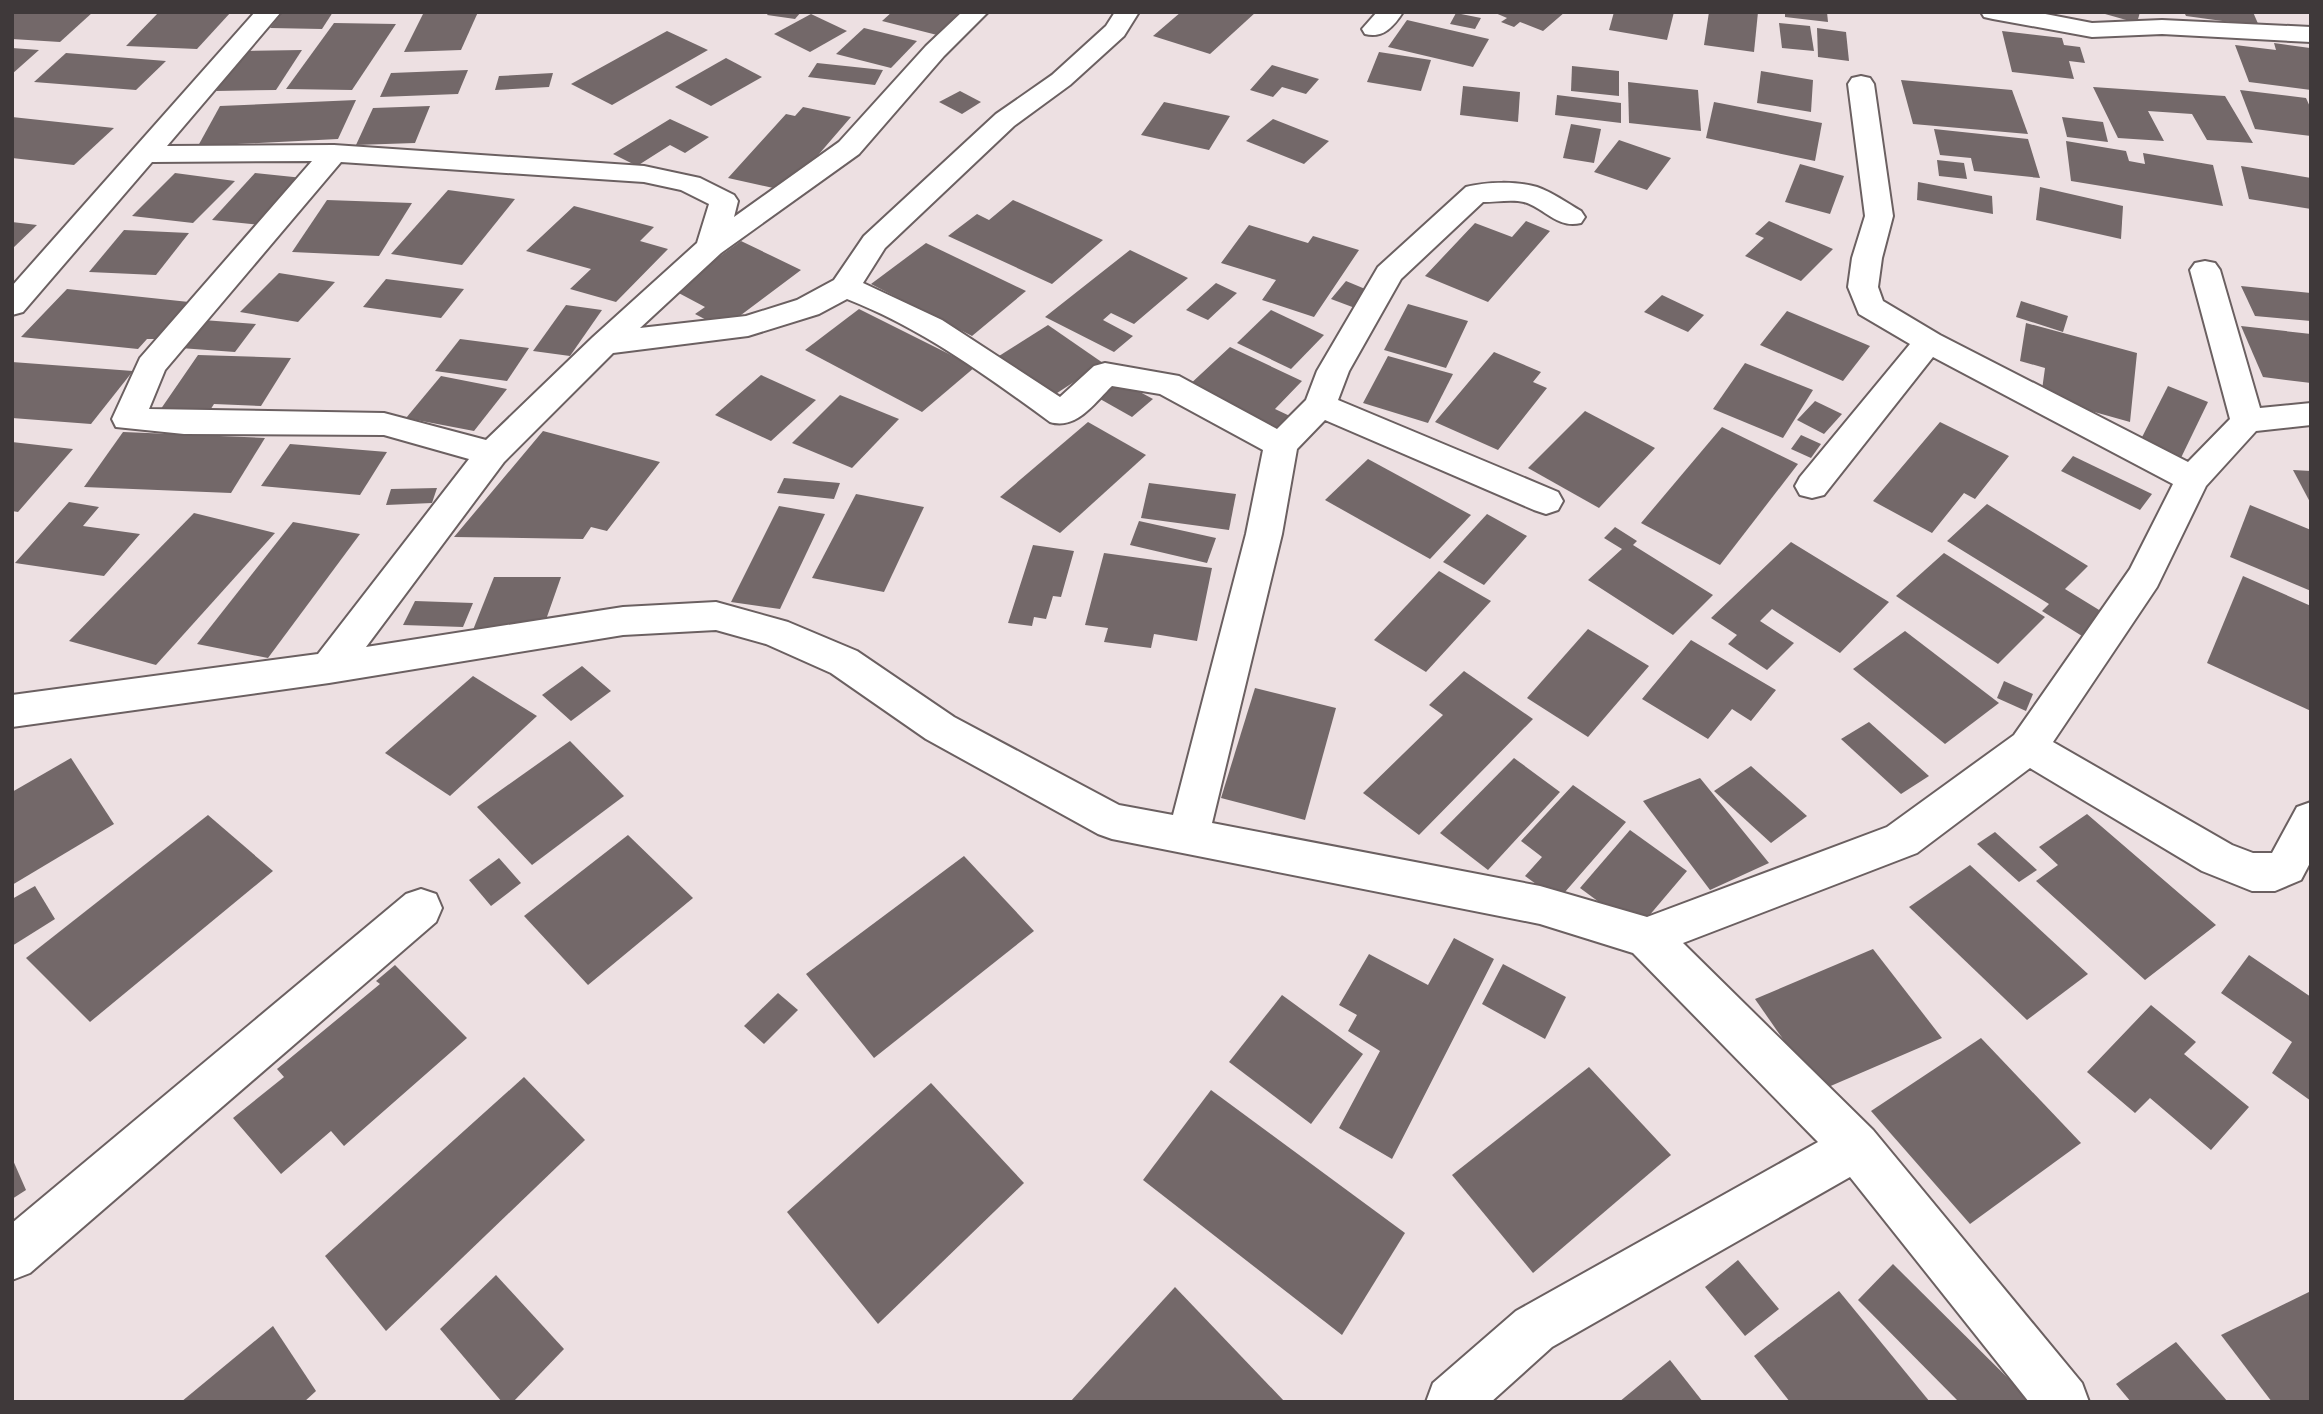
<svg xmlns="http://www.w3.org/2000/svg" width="2323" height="1414" font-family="Poppins,sans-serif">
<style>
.building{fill:#736869}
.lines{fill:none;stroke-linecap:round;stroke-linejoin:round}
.street-casing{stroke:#6b6061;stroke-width:4}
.street{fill:#fff;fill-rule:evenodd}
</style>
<rect width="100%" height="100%" fill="#ede0e2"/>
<!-- building -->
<g class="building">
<polygon points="12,12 93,12 60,42 12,39"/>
<polygon points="159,12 231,12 197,49 126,46"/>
<polygon points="282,12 333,12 322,29 270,28"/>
<polygon points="478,12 461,50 404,52 423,14"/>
<polygon points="769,12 801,12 795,19 767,15"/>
<polygon points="892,12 965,12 941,36 882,21"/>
<polygon points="1181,12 1256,12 1210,54 1153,36"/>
<polygon points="1493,12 1565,12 1543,31 1520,22 1514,27 1501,22 1507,18"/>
<polygon points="1614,12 1674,12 1667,40 1609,30"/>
<polygon points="1709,12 1758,12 1754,52 1704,45"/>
<polygon points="1785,12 1827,12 1828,22 1785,17"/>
<polygon points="2098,12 2140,12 2137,23"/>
<polygon points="2184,12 2253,12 2259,26 2186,16"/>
<polygon points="1456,13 1481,18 1475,29 1450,24"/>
<polygon points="811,14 847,31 810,52 774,34"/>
<polygon points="1407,20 1489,39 1473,67 1388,47"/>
<polygon points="334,23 396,24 352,90 286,89"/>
<polygon points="1779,23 1810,26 1814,51 1782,48"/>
<polygon points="864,28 917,41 891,68 836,54"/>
<polygon points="1817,28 1846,32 1849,61 1818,57"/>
<polygon points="667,31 708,50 612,105 571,84"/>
<polygon points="2002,31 2062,38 2064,45 2080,47 2085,63 2069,61 2074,79 2012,72"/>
<polygon points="2274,43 2310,48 2311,90 2249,82 2235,45 2276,50"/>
<polygon points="12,48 39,50 12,74"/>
<polygon points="302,50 276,90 216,91 243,51"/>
<polygon points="1379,52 1431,60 1421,91 1367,82"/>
<polygon points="66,53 166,61 136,90 34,82"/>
<polygon points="726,58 762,77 711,106 675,87"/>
<polygon points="817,63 883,70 875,85 808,77"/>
<polygon points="1272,65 1319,79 1306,94 1282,87 1273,97 1250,90"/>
<polygon points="1572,66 1619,71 1619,96 1571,91"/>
<polygon points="468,70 458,94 380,97 391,73"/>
<polygon points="1761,71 1813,80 1811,112 1757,103"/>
<polygon points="553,73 549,87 495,90 499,76"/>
<polygon points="1901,80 2012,90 2028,134 1913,124"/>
<polygon points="1628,82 1698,90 1701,131 1629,123"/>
<polygon points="1463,86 1520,92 1518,122 1460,115"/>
<polygon points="2093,87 2225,96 2253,143 2207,140 2192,114 2148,111 2164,141 2118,138"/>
<polygon points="2240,90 2306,98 2311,109 2311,136 2255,129"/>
<polygon points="960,91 981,102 962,114 939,102"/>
<polygon points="1557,95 1621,103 1621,123 1555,115"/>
<polygon points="356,100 338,139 198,146 220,106"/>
<polygon points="1164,102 1230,116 1209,150 1141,135"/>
<polygon points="1714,102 1822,123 1815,161 1706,138"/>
<polygon points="430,106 415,143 356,145 373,108"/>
<polygon points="803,107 851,117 787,191 728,178 786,114 795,116"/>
<polygon points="12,117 114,128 74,165 12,158"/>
<polygon points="2062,117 2103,122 2108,142 2067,137"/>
<polygon points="670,119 709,137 685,153 670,145 637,166 613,154"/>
<polygon points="1273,119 1329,141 1304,164 1246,141"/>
<polygon points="1571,124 1601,129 1594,163 1563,158"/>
<polygon points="1934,129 2028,139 2040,178 1974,171 1971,158 1940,155"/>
<polygon points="1619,140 1671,158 1647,190 1594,172"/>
<polygon points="2066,141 2126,151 2129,161 2145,164 2143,153 2213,165 2223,206 2071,181"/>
<polygon points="1937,160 1964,163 1967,179 1939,176"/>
<polygon points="1800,164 1844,176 1830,214 1785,202"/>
<polygon points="2241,166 2311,178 2311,209 2249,199"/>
<polygon points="175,173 235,181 193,223 132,216"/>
<polygon points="255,173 303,178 262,225 212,220"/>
<polygon points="1918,182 1992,196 1993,214 1917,200"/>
<polygon points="2040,187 2123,206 2121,239 2036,220"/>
<polygon points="448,190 515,199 462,265 391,254"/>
<polygon points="327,200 412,203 379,256 292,252"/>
<polygon points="1013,200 1103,240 1052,284 948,236 977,214 989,220"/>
<polygon points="574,206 654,227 640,241 668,249 616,302 570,289 591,269 526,251"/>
<polygon points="1526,221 1550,231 1488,302 1425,276 1475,223 1512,237"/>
<polygon points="1769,221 1833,249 1801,281 1745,256 1764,238 1755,234"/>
<polygon points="12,222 37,225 12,249"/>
<polygon points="1249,225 1308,243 1313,236 1359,250 1314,317 1262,300 1276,280 1221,263"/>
<polygon points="124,230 189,233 156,275 89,272"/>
<polygon points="741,241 801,270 733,321 726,317 716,325 695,314 705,307 673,290"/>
<polygon points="926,243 1026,291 972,336 871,284"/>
<polygon points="1130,250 1188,278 1134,324 1111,313 1103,320 1133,336 1114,352 1045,317"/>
<polygon points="279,273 335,282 298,322 240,312"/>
<polygon points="386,279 464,289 441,318 363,307"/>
<polygon points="1346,281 1370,291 1355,308 1331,299"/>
<polygon points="1216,283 1237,293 1208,320 1186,310"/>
<polygon points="2241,286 2311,293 2311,321 2255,316"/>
<polygon points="67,289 189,302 156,339 147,339 138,349 21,337"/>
<polygon points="1662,295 1704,315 1688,332 1644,312"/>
<polygon points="2021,301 2068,316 2063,332 2016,317"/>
<polygon points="1408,304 1468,321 1446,368 1384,350"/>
<polygon points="566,305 602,310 570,356 533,351"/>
<polygon points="859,309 975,367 922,412 805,350"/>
<polygon points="1271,310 1324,335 1291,369 1237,343"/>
<polygon points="1787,311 1870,346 1843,381 1760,345"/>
<polygon points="203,320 256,324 235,352 180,348"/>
<polygon points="2026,323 2137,353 2130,422 2041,397 2045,368 2020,361"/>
<polygon points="1048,325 1103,363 1054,395 999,356"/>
<polygon points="2241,326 2311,334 2311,383 2263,377"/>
<polygon points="460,339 529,348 507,381 435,371"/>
<polygon points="1230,347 1302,381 1275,409 1292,417 1278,432 1187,387"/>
<polygon points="1494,352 1541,372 1533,382 1547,388 1498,450 1435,422"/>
<polygon points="198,355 291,358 261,406 214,404 205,418 156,416"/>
<polygon points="1388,356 1453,374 1428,423 1363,403"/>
<polygon points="12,362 133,371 91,424 12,418"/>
<polygon points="1745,363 1813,390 1783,438 1713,409"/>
<polygon points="761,375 816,400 771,441 715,415"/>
<polygon points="441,376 507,389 474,431 406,418"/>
<polygon points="1114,378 1153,399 1132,417 1093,395"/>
<polygon points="2168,386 2208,402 2178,464 2137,447"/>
<polygon points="840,395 899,419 852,468 792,443"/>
<polygon points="1815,401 1842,414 1824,434 1797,420"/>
<polygon points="1585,411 1655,448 1599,508 1528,468"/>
<polygon points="1088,422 1146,455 1060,533 1000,497"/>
<polygon points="1940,422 2009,456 1975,499 1964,493 1932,533 1873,501"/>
<polygon points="1722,427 1798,464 1720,565 1641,523"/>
<polygon points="543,431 660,462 607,531 591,527 583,539 454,537"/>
<polygon points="123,432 265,438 231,493 84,487"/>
<polygon points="1801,435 1821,444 1811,458 1791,449"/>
<polygon points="12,442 73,449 18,512 12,511"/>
<polygon points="290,444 387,452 360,495 261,486"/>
<polygon points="2073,456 2152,494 2140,510 2061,471"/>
<polygon points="1368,459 1471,515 1430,559 1325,500"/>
<polygon points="2293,470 2311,471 2311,504"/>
<polygon points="784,478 840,483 834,499 777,493"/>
<polygon points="1149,483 1236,494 1229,530 1141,518"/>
<polygon points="437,488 432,503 386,505 391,489"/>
<polygon points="856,494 924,507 884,592 812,578"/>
<polygon points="69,502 99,507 83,526 140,534 104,576 15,563"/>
<polygon points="1987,504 2088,566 2065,589 2104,613 2082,636 2042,611 2049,604 1947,541"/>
<polygon points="2250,505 2311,530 2311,591 2230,557"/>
<polygon points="779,506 825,514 780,609 731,602"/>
<polygon points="194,513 275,533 156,665 69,641"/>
<polygon points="1487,514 1527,536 1484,585 1443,562"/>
<polygon points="1139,521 1216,538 1207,563 1130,545"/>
<polygon points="293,522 360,534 268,658 197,644"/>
<polygon points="1615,527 1637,541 1633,545 1713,595 1673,635 1588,580 1622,549 1604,538"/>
<polygon points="1791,542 1889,602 1840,653 1772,609 1760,621 1794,643 1767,670 1728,644 1737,635 1711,618"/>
<polygon points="1033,545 1074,551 1061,597 1053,596 1046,619 1034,617 1032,626 1008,623"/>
<polygon points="1104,553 1212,568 1197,641 1154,634 1151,648 1104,642 1108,628 1085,625"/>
<polygon points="1944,553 2045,617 1998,664 1896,596"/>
<polygon points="1439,571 1491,601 1426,672 1374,640"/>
<polygon points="2243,576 2311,606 2311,711 2207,663"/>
<polygon points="494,577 561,577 542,631 473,630"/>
<polygon points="415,601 473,603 463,627 403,625"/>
<polygon points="1588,629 1649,666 1588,737 1527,698"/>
<polygon points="1905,631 1999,703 1945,744 1853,669"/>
<polygon points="1691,640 1776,690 1751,721 1732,709 1708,739 1642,699"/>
<polygon points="582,666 611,691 571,721 542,695"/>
<polygon points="1464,671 1533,719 1419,835 1363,793 1443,715 1429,705"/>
<polygon points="473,676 537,716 450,796 385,753"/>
<polygon points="2004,681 2033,694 2026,711 1997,698"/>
<polygon points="1255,688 1336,708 1305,820 1221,798"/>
<polygon points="1869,722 1929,776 1901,794 1841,739"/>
<polygon points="570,741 624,796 532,865 477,807"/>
<polygon points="71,758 114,824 12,885 12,792"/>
<polygon points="1514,758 1560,792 1488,870 1440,833"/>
<polygon points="1751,766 1807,816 1771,843 1714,791"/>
<polygon points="1700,778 1769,863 1710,890 1643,801"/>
<polygon points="1573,785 1626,822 1558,900 1525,876 1542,857 1521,841"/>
<polygon points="2087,814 2216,925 2145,980 2036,881 2058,865 2039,847"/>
<polygon points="208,815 273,871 90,1022 26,958"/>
<polygon points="1630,830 1687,871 1637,930 1580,888"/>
<polygon points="1995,832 2037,870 2019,882 1977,844"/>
<polygon points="628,835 693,898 588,985 524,916"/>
<polygon points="964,856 1034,931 874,1058 806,974"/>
<polygon points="499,858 521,883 491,906 469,880"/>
<polygon points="1970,865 2088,974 2027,1020 1909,907"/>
<polygon points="35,886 55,919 12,946 12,899"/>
<polygon points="1454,938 1494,959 1392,1159 1339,1128 1380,1051 1348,1031 1357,1015 1339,1005 1369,954 1428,985"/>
<polygon points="1873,949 1942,1038 1819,1091 1755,999"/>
<polygon points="2249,955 2311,997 2311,1101 2272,1073 2292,1042 2221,993"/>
<polygon points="1503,964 1566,997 1545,1039 1482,1004"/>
<polygon points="395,965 467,1038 344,1146 331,1131 281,1174 233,1118 284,1077 277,1069 380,984 376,981"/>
<polygon points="778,993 798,1010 764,1044 744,1026"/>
<polygon points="1282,995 1363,1054 1311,1124 1229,1062"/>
<polygon points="2151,1005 2196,1042 2184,1054 2249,1107 2211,1150 2150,1098 2135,1113 2087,1072"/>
<polygon points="1981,1038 2081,1143 1970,1224 1871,1111"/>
<polygon points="1589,1067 1671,1155 1533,1273 1452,1175"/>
<polygon points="524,1077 585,1140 386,1331 325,1256"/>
<polygon points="931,1083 1024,1183 878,1324 787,1212"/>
<polygon points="1211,1090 1405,1233 1342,1335 1143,1180"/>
<polygon points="12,1158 26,1190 12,1199"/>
<polygon points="1738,1260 1779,1309 1745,1336 1705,1287"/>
<polygon points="1893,1264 2028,1398 2025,1402 1959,1402 1858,1300"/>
<polygon points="496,1275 564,1349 513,1402 502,1402 440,1329"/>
<polygon points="1175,1287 1285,1402 1070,1402"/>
<polygon points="1839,1291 1930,1402 1790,1402 1754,1356"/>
<polygon points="2311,1291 2311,1402 2272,1402 2221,1335"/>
<polygon points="273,1326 316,1391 304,1402 181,1402"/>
<polygon points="2176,1342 2228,1402 2131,1402 2116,1384"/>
<polygon points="1670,1360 1703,1402 1619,1402"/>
</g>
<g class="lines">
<!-- street casing -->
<g class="street-casing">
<g id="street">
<path d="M255,12H281L167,146L334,145L644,166L700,178L734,195L738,201L734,217L839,142L926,46L962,12H988L944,56L859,154L721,253L640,328L746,316L797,300L834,280L864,236L996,114L1052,75L1106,26L1115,12H1139L1124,36L1070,85L1014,126L885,248L863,283L942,320L1060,397L1094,366L1105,363L1179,376L1277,429L1306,400L1317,371L1378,267L1466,187C1485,182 1518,181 1537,187C1552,192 1567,203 1581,211L1585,217L1581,223C1557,229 1545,208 1524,202C1512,199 1496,202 1483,202L1401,279L1349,371L1338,400L1558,492L1563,501L1558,510L1546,514L1534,510L1325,420L1297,449L1282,534L1212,823L1540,886L1647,917L1887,827L2014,735L2130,569L2173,484L1933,357L1824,495L1812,498L1800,495L1795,486L1800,477L1910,344L1859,314L1848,287L1852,258L1865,216L1848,84L1852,78L1861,76L1870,78L1874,84L1893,216L1882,258L1878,287L1883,301L1940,335L2188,462L2230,419L2190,270L2195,263L2205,261L2215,263L2220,270L2260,408L2311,403V425L2256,431L2206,486L2157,587L2053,742L2232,845L2253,853H2272L2297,807L2311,802V861L2301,880L2275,891H2252L2202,871L2030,768L1917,853L1683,943L1873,1130L2082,1383L2089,1402H2029L1850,1177L1552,1347L1491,1402H1426L1433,1383L1516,1311L1818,1142L1633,953L1540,924L1112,839L1098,834L926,739L831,673L766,644L716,630L623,635L329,683L12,727V695L318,654L469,459L384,435L184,434L116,427L112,419L140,358L312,161L152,162L23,312L12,315V286ZM341,162L644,182L681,190L709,204L697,243L593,337L486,440L384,413L149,409L165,370ZM847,299C921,328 986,375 1050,422C1077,430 1094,403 1112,386L1160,394L1263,450L1246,534L1173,815L1119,805L954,717L857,651L788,622L716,602L623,607L366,647L504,462L613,353L748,336L819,314Z"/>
<path d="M1377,12H1403C1394,26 1383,39 1365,34L1362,29Z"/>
<polygon points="1981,12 2035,12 2092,23 2162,20 2311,27 2311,42 2162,34 2092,37 1993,19 1984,17"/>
<polygon points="421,889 436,894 442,908 436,922 30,1273 12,1280 12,1223 406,894"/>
</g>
</g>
<!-- street -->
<use href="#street" class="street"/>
</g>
<!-- border -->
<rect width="2323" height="1414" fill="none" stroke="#3f393a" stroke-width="28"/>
</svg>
